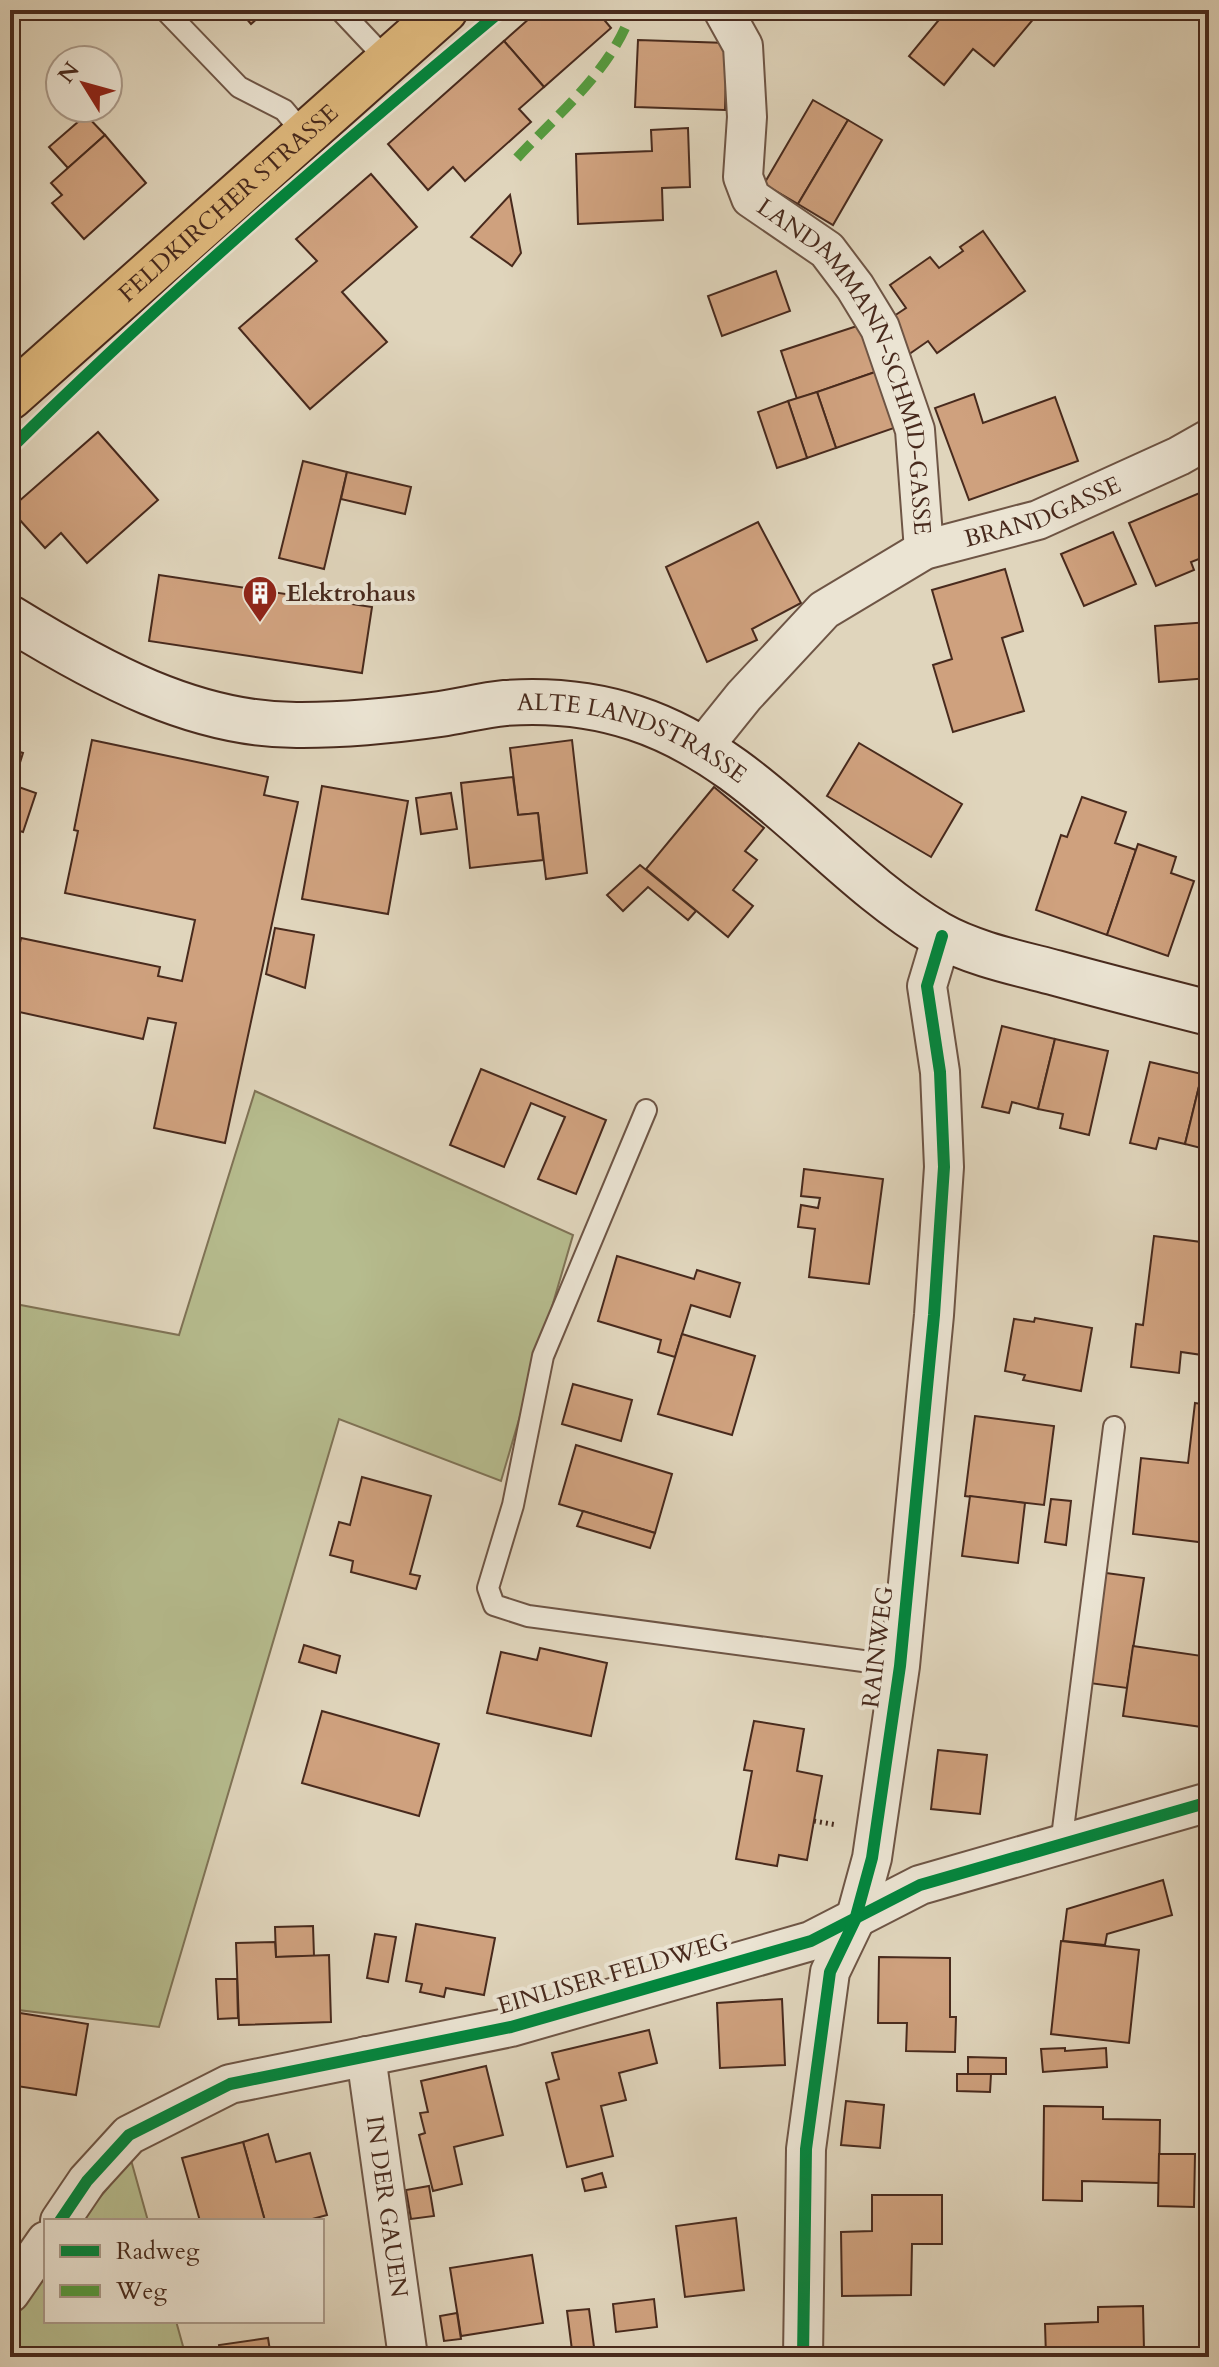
<svg xmlns="http://www.w3.org/2000/svg" width="1219" height="2367" font-family="Cardo,serif">
<style>
.green{fill:#b6bc8e;stroke:#7f7356;stroke-width:2}
.building{fill:#cfa17e;stroke:#482a1d;stroke-width:2}
.lines{fill:none;stroke-linecap:round;stroke-linejoin:round}
.lane-casing{stroke:#6e5545;stroke-width:24}
.street-casing{stroke:#6e5545;stroke-width:42}
.secondary-casing{stroke:#482a1d;stroke-width:48}
.primary-casing{stroke:#482a1d;stroke-width:48}
.path{stroke:#482a1d;stroke-width:5;stroke-dasharray:2 4;stroke-linecap:butt}
.lane{stroke:#ebe4d3;stroke-width:20}
.street{stroke:#ebe4d3;stroke-width:38}
.secondary{stroke:#ebe4d3;stroke-width:44}
.primary{stroke:#e0ba7e;stroke-width:44}
.quiet{stroke:#559c3f;stroke-width:10;stroke-dasharray:20 10;stroke-linecap:butt}
.cycleway-casing{stroke:#ebe4d3;stroke-width:17}
.cycleway{stroke:#00873e;stroke-width:12}
.labels{text-anchor:middle;dominant-baseline:central;stroke-width:8;stroke-linejoin:round;paint-order:stroke}
.street-label{font-size:24px;fill:#482a1d;stroke:#ebe4d3}
.poi-label{font-size:24px;font-weight:bold;fill:#482a1d;stroke:#ebe4d3;text-anchor:start}
</style>
<rect width="100%" height="100%" fill="#e0d5bc"/>
<filter id="stains"><feTurbulence type="fractalNoise" baseFrequency=".0025" numOctaves="4"/><feColorMatrix values="0 0 0 0 .2 0 0 0 0 .09 0 0 0 0 .02 0 0 0 .5 -.17"/></filter>
<radialGradient id="worn" r=".72"><stop offset=".6" stop-color="#630" stop-opacity="0"/><stop offset="1" stop-color="#630" stop-opacity=".3"/></radialGradient>
<!-- green -->
<g class="green">
<polygon points="255,1091 573,1235 501,1481 339,1419 159,2027 10,2009 10,1303 179,1335"/>
<polygon points="131,2160 148,2221 80,2221"/>
<polygon points="46,2262 46,2321 176,2321 186,2357 10,2357 10,2306"/>
</g>
<!-- building -->
<g class="building">
<polygon points="239,10 267,10 251,24"/>
<polygon points="539,10 596,10 611,28 544,87 504,41"/>
<polygon points="947,10 1041,10 994,66 973,49 944,85 909,56"/>
<polygon points="638,40 727,43 725,110 635,107"/>
<polygon points="504,41 544,87 519,109 531,122 465,181 453,167 428,190 388,144"/>
<polygon points="813,100 848,120 798,204 764,184"/>
<polygon points="86,115 105,135 68,168 49,147"/>
<polygon points="848,120 882,140 833,225 798,204"/>
<polygon points="688,128 690,187 662,188 663,220 578,224 576,154 652,151 651,130"/>
<polygon points="105,135 146,183 84,239 52,203 62,195 51,183"/>
<polygon points="371,174 417,227 342,292 387,342 310,409 239,328 317,261 296,239"/>
<polygon points="510,195 521,253 512,266 471,237"/>
<polygon points="983,231 1025,291 937,353 928,341 905,357 888,320 906,308 890,285 930,257 939,268 963,251 960,247"/>
<polygon points="776,271 790,311 722,336 708,296"/>
<polygon points="863,324 878,371 797,399 781,351"/>
<polygon points="878,371 897,427 836,448 817,392"/>
<polygon points="817,392 836,448 807,458 788,401"/>
<polygon points="974,394 983,423 1055,397 1078,461 969,500 935,408"/>
<polygon points="788,401 807,458 777,468 758,412"/>
<polygon points="98,432 158,500 87,563 61,533 45,548 10,509"/>
<polygon points="303,461 347,472 324,569 279,558"/>
<polygon points="347,472 411,487 405,514 341,499"/>
<polygon points="1209,489 1209,555 1191,562 1194,570 1156,586 1129,523"/>
<polygon points="758,522 801,603 752,629 757,640 707,662 666,567"/>
<polygon points="1113,532 1136,584 1084,606 1061,554"/>
<polygon points="1005,569 1023,631 1002,638 1024,711 953,732 933,665 952,659 932,590"/>
<polygon points="159,575 372,607 362,673 149,641"/>
<polygon points="1209,622 1209,678 1159,682 1155,626"/>
<polygon points="92,740 268,777 264,795 298,802 225,1143 154,1128 176,1023 148,1018 143,1039 10,1010 10,989 21,938 160,967 158,976 182,981 195,920 65,893 78,831 74,830"/>
<polygon points="572,740 587,873 546,879 538,813 518,815 510,748"/>
<polygon points="859,743 962,804 931,857 827,796"/>
<polygon points="10,749 23,753 13,785 36,793 23,832 10,828"/>
<polygon points="513,777 518,815 538,813 543,860 470,868 461,783"/>
<polygon points="322,786 408,801 388,914 302,899"/>
<polygon points="714,787 764,828 745,851 757,860 733,890 753,906 728,937 646,869"/>
<polygon points="451,793 457,829 421,834 416,798"/>
<polygon points="1082,797 1126,812 1115,843 1136,850 1107,935 1036,910 1061,835 1067,837"/>
<polygon points="1138,844 1176,857 1171,873 1194,881 1168,956 1107,935"/>
<polygon points="640,865 696,911 688,920 648,887 623,911 607,895"/>
<polygon points="275,928 314,935 305,988 266,974"/>
<polygon points="1002,1026 1055,1039 1038,1109 1012,1102 1009,1113 982,1107"/>
<polygon points="1055,1039 1108,1051 1089,1135 1060,1128 1063,1114 1038,1109"/>
<polygon points="1150,1062 1202,1074 1185,1144 1159,1138 1156,1149 1130,1143"/>
<polygon points="481,1069 606,1120 576,1194 538,1179 565,1117 531,1103 504,1167 450,1145"/>
<polygon points="1202,1074 1209,1076 1209,1150 1185,1144"/>
<polygon points="804,1169 883,1179 869,1284 809,1277 815,1229 798,1227 801,1205 818,1208 820,1198 801,1196"/>
<polygon points="1154,1236 1209,1243 1209,1356 1181,1352 1179,1373 1131,1367 1136,1324 1143,1325"/>
<polygon points="617,1256 694,1279 697,1270 740,1283 730,1317 691,1305 675,1357 658,1352 661,1340 598,1321"/>
<polygon points="1035,1318 1092,1328 1081,1391 1023,1380 1025,1375 1005,1371 1014,1319 1034,1322"/>
<polygon points="682,1334 755,1356 732,1435 658,1414"/>
<polygon points="573,1384 632,1400 621,1441 562,1424"/>
<polygon points="1195,1403 1209,1405 1207,1543 1133,1534 1141,1458 1188,1463"/>
<polygon points="975,1416 1054,1426 1044,1505 965,1496"/>
<polygon points="576,1445 672,1474 655,1533 559,1504"/>
<polygon points="362,1477 431,1496 410,1574 420,1576 416,1589 351,1572 353,1561 330,1555 339,1522 350,1525"/>
<polygon points="970,1496 1025,1503 1018,1563 962,1556"/>
<polygon points="1051,1499 1071,1501 1066,1545 1045,1542"/>
<polygon points="583,1511 655,1533 650,1548 577,1526"/>
<polygon points="1106,1573 1144,1578 1127,1688 1089,1683"/>
<polygon points="304,1645 340,1656 336,1673 299,1662"/>
<polygon points="1133,1646 1209,1657 1209,1728 1123,1716"/>
<polygon points="540,1648 607,1663 591,1736 487,1713 501,1652 537,1660"/>
<polygon points="322,1711 439,1744 419,1816 302,1783"/>
<polygon points="754,1721 804,1729 797,1771 822,1776 807,1860 779,1855 777,1866 736,1859 752,1771 744,1770"/>
<polygon points="938,1750 987,1755 980,1814 931,1809"/>
<polygon points="1163,1880 1172,1915 1107,1934 1105,1945 1063,1941 1067,1909"/>
<polygon points="416,1924 495,1938 484,1995 446,1988 444,1997 420,1992 422,1984 406,1981"/>
<polygon points="313,1926 314,1956 276,1957 275,1927"/>
<polygon points="375,1934 396,1937 388,1982 367,1978"/>
<polygon points="1061,1941 1139,1950 1129,2043 1051,2034"/>
<polygon points="275,1942 276,1957 329,1955 331,2022 239,2025 236,1943"/>
<polygon points="879,1957 950,1958 950,2017 956,2017 955,2052 906,2051 907,2023 878,2023"/>
<polygon points="216,1979 237,1979 238,2018 218,2019"/>
<polygon points="782,1999 785,2065 720,2068 717,2003"/>
<polygon points="20,2013 88,2024 76,2095 10,2085"/>
<polygon points="649,2030 657,2063 619,2073 626,2100 601,2106 613,2156 567,2167 546,2083 559,2079 552,2053"/>
<polygon points="1065,2048 1065,2051 1106,2048 1107,2067 1043,2072 1041,2049"/>
<polygon points="968,2057 1006,2058 1006,2074 968,2074"/>
<polygon points="486,2066 503,2135 454,2147 462,2184 433,2191 419,2135 425,2133 420,2113 428,2112 421,2081"/>
<polygon points="957,2074 991,2074 990,2092 957,2091"/>
<polygon points="846,2101 884,2105 880,2148 841,2145"/>
<polygon points="1044,2106 1103,2107 1103,2119 1160,2120 1159,2183 1082,2181 1082,2201 1043,2200"/>
<polygon points="268,2134 276,2162 310,2153 327,2215 305,2221 265,2221 243,2142"/>
<polygon points="243,2142 265,2221 200,2221 182,2158"/>
<polygon points="1159,2154 1195,2154 1194,2207 1158,2206"/>
<polygon points="602,2173 606,2187 585,2191 582,2179"/>
<polygon points="429,2186 434,2216 411,2219 406,2190"/>
<polygon points="872,2195 942,2195 942,2244 912,2244 911,2295 842,2296 841,2232 872,2231"/>
<polygon points="736,2218 744,2290 685,2297 676,2226"/>
<polygon points="532,2255 543,2323 461,2336 450,2268"/>
<polygon points="654,2299 657,2327 616,2332 613,2304"/>
<polygon points="1143,2306 1144,2350 1105,2352 1105,2357 1046,2357 1045,2324 1098,2322 1098,2307"/>
<polygon points="589,2309 594,2347 572,2350 567,2311"/>
<polygon points="457,2313 461,2339 444,2341 440,2316"/>
<polygon points="268,2338 271,2357 220,2357 219,2345"/>
<polygon points="863,2350 939,2351 939,2357 863,2357"/>
</g>
<g class="lines">
<!-- lane casing -->
<g class="lane-casing">
<g id="lane">
<polyline points="165,10 239,87 284,110 304,134"/>
<polyline points="340,10 388,61"/>
<polyline points="646,1110 543,1356 513,1505 488,1588 494,1605 528,1616 900,1666"/>
<polyline points="1061,1845 1114,1427"/>
</g>
</g>
<!-- street casing -->
<g class="street-casing">
<g id="street">
<path id="s1" d="M723,10L743,46L747,117L743,177L751,198L827,250L855,287L880,328L915,430L924,550"/>
<path id="s2" d="M703,747L744,696L824,610L924,550L1038,520L1179,456L1209,439"/>
<path id="s3" d="M366,2056L408,2357"/>
<polyline points="60,2221 87,2181 129,2135 230,2084 511,2027 811,1941 920,1885 1209,1802"/>
<polyline points="10,2293 46,2241"/>
<polyline points="803,2357 806,2149 830,1972 855,1920 872,1858 900,1666 934,1315 944,1167 940,1072 927,986 942,936"/>
</g>
</g>
<!-- secondary casing -->
<g class="secondary-casing">
<g id="secondary">
<path id="s4" d="M10,618C98,672 196,727 302,725C345,725 397,720 440,714C461,711 483,705 505,703C548,700 593,704 635,718C757,758 830,870 938,934C973,954 1018,963 1056,973C1107,987 1158,1000 1209,1013"/>
</g>
</g>
<!-- primary casing -->
<g class="primary-casing">
<g id="primary">
<path id="s5" d="M10,397L445,10"/>
</g>
</g>
<!-- path -->
<polyline class="path" points="814,1821 837,1825"/>
<!-- lane -->
<use href="#lane" class="lane"/>
<!-- street -->
<use href="#street" class="street"/>
<!-- secondary -->
<use href="#secondary" class="secondary"/>
<!-- primary -->
<use href="#primary" class="primary"/>
<!-- quiet -->
<path class="quiet" d="M517,158C559,113 613,69 632,10"/>
<!-- cycleway casing -->
<g class="cycleway-casing">
<g id="cycleway">
<path d="M10,449C167,294 333,151 502,10"/>
<polyline points="60,2221 87,2181 129,2135 230,2084 511,2027 811,1941 920,1885 1209,1802"/>
<polyline points="803,2357 806,2149 830,1972 855,1920 872,1858 900,1666 934,1315 944,1167 940,1072 927,986 942,936"/>
</g>
</g>
<!-- cycleway -->
<use href="#cycleway" class="cycleway"/>
</g>
<!-- icons -->
<defs>
<g id="building-pin" transform="scale(1.8)"><path d="M0 17L-7.5 6A9.5 9.5 0 1 1 7.5 6Z" fill="#8f2418" stroke="#ebe4d3"/><path d="M-4-6H4V6H1V3H-1V6H-4ZM-2.5-4.3h1.7v1.8h-1.7ZM.8-4.3h1.7v1.8H.8ZM-2.5-1h1.7V.8h-1.7ZM.8-1h1.7V.8H.8Z" fill="#fff"/></g>
</defs>
<g fill-rule="evenodd">
<use href="#building-pin" x="260" y="593"/>
</g>
<g class="labels">
<!-- street labels -->
<g class="street-label">
<text stroke="none"><textPath href="#s5" startOffset="292">FELDKIRCHER STRASSE</textPath></text>
<text stroke="none"><textPath href="#s1" startOffset="400">LANDAMMANN-SCHMID-GASSE</textPath></text>
<text stroke="none"><textPath href="#s2" startOffset="424">BRANDGASSE</textPath></text>
<text stroke="none"><textPath href="#s4" startOffset="654">ALTE LANDSTRASSE</textPath></text>
<text transform="translate(878 1647) rotate(-83)">RAINWEG</text>
<text transform="translate(613 1974) rotate(-16)">EINLISER FELDWEG</text>
<text stroke="none"><textPath href="#s3" startOffset="152">IN DER GAUEN</textPath></text>
</g>
<!-- poi labels -->
<g class="poi-label">
<text x="286" y="593">Elektrohaus</text>
</g>
</g>
<!-- margin -->
<rect width="1219" height="2367" fill="none" stroke="#e0d5bc" stroke-width="40"/>
<rect x="12" y="12" width="1195" height="2343" fill="none" stroke="#482a1d" stroke-width="4"/>
<rect x="20" y="20" width="1179" height="2327" fill="none" stroke="#482a1d" stroke-width="2"/>
<!-- legend -->
<rect x="44" y="2219" width="280" height="104" fill="#ebe4d3" stroke="#aa9a8a" stroke-width="2"/>
<rect x="60" y="2245" width="40" height="12" fill="#00873e" stroke="#aa9a8a" stroke-width="2"/>
<text x="116" y="2259" font-size="24" fill="#482a1d">Radweg</text>
<rect x="60" y="2285" width="40" height="12" fill="#559c3f" stroke="#aa9a8a" stroke-width="2"/>
<text x="116" y="2299" font-size="24" fill="#482a1d">Weg</text>
<!-- north arrow -->
<g transform="translate(84 84) rotate(307)"><circle r="38" fill="#ebe4d3" stroke="#aa9a8a" stroke-width="2"/>
<path d="M0-6L14 30L0 20L-14 30Z" fill="#8f2418"/>
<text y="-12" font-size="22" font-weight="bold" text-anchor="middle" fill="#482a1d">N</text>
</g>
<rect width="100%" height="100%" filter="url(#stains)"/>
<rect width="100%" height="100%" fill="url(#worn)"/>
</svg>
